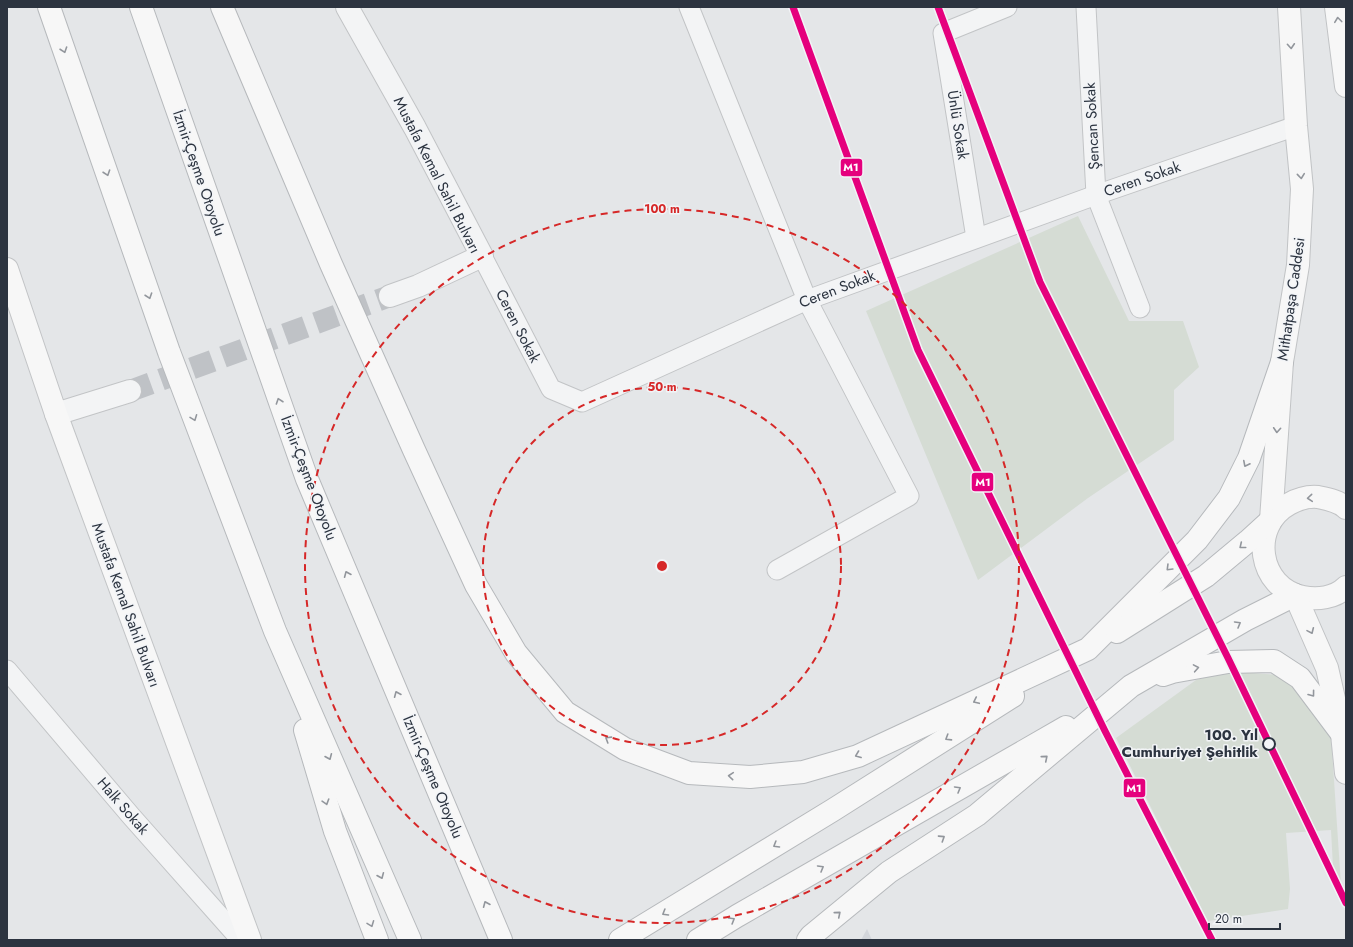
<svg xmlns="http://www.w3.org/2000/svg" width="1353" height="947" font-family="Jost,sans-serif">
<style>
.built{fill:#d3d6db}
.green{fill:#d5dcd4}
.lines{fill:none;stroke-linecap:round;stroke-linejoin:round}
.tertiary-tunnel{stroke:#bfc2c6;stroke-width:22;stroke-dasharray:22 11;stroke-linecap:butt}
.minor-casing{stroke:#c2c4c6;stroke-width:21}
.tertiary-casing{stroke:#c2c4c6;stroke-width:24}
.secondary-casing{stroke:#c2c4c6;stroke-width:24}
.primary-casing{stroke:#c1c3c5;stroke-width:24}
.motorway-casing{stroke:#b6b9bc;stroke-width:24}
.minor{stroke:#f3f4f5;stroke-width:19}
.tertiary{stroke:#f3f4f5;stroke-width:22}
.secondary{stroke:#f7f7f7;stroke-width:22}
.primary{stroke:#f7f7f7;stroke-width:22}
.motorway{stroke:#f7f7f7;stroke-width:22}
.metro-1-casing{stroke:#f2f4f7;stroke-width:10}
.metro-1{stroke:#e5007d;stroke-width:7}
.oneway{stroke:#92969c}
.ring{fill:none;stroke:#d62828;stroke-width:2;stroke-dasharray:7 5}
.stop-dot{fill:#f2f4f7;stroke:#2c3440;stroke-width:2}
.labels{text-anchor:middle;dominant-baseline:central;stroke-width:3;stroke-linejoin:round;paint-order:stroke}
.street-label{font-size:15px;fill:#2c3440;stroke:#f2f4f7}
.stop-label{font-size:15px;font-weight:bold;fill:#2c3440;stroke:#f2f4f7;text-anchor:end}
.centre{fill:#d62828;stroke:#f2f4f7;stroke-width:2}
.ring-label{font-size:12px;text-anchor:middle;font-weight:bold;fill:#d62828;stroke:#f2f4f7;stroke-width:3;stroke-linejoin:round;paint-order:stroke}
.line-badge{stroke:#f2f4f7;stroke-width:1.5}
.badge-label{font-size:11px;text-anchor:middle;font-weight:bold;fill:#fff}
</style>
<rect width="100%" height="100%" fill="#e4e6e8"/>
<!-- built -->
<polygon class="built" points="867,929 872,940 861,940"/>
<!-- green -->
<g class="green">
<polygon points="1078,216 1129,321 1183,321 1199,367 1174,390 1174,440 1088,498 978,580 866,311"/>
<polygon points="1228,671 1278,675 1309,699 1331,735 1341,885 1334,886 1331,830 1286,833 1290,889 1288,909 1208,921 1116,738 1196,680"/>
</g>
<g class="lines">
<!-- tertiary-tunnel -->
<polyline class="tertiary-tunnel" points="130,391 390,296"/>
<!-- minor casing -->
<g class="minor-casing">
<g id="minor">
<polyline points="689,7 807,300 909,496 777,570"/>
<polyline points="1086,7 1096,195 1140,308"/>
<polyline points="976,238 943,33 1007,7"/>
<polyline points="482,256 551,389 582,402 807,300 1096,195 1296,126"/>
<polyline points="7,670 131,816 241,940"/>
</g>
</g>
<!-- tertiary casing -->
<g class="tertiary-casing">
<g id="tertiary">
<polyline points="347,7 415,128 482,256 418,286 390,296"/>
<polyline points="56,414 130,391"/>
</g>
</g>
<!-- secondary casing -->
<g class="secondary-casing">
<polyline id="secondary" points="7,269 56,414 250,940"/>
</g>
<!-- primary casing -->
<g class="primary-casing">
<g id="primary">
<polyline points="1336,7 1346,86"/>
<path d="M1346,508C1339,501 1328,499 1318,497C1308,496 1298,499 1289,504C1249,526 1258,588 1303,597C1317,600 1335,598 1346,587"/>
<polyline points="1271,520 1282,362 1298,265 1302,189 1296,126 1289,7"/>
<polyline points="1295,595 1327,668 1342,734 1346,773"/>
</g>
</g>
<!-- motorway casing -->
<g class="motorway-casing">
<g id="motorway">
<polyline points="49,7 169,352 275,631 410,940"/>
<polyline points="141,7 307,479 501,940"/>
<polyline points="222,7 331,264 414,450 476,585 516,653 565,712 625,749 689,773 750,777 803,772 858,756 1088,649 1197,540 1229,498 1249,458 1282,362"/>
<polyline points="1117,632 1206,576 1248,541 1271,520"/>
<polyline points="1163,675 1172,672 1228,662 1274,661 1300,678 1342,734"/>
<polyline points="305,730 335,831 377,940"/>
<polyline points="620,940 833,810 1013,696"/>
<polyline points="698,940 737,916 1066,727"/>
<polyline points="808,940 811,936 889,872 977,815 1131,686 1245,620 1295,595"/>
</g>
</g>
<!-- minor -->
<use href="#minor" class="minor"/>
<!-- tertiary -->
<use href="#tertiary" class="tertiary"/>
<!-- secondary -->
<use href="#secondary" class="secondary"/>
<!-- primary -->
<use href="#primary" class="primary"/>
<!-- motorway -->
<use href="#motorway" class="motorway"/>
<!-- metro-1 casing -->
<g class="metro-1-casing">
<g id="metro-1">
<polyline points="793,7 918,350 1105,731 1212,940"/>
<polyline points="938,7 1040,282 1228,658 1346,903"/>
</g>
</g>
<!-- metro-1 -->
<use href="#metro-1" class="metro-1"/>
</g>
<!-- one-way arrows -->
<defs><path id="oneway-chevron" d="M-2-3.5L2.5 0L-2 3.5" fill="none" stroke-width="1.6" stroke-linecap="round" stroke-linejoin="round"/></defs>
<g class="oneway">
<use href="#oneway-chevron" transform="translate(1338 20) rotate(-97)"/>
<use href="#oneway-chevron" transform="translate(1291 46) rotate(86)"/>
<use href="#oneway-chevron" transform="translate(64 50) rotate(71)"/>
<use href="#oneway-chevron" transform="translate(107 173) rotate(71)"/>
<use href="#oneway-chevron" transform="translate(1301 176) rotate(84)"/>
<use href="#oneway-chevron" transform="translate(149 296) rotate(71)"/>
<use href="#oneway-chevron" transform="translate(279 401) rotate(-109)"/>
<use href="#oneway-chevron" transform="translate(194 418) rotate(69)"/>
<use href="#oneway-chevron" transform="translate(1277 430) rotate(94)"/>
<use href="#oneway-chevron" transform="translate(1246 464) rotate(117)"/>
<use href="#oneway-chevron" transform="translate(1310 498) rotate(175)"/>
<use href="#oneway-chevron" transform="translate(1242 546) rotate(141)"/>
<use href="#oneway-chevron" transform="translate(1169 568) rotate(135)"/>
<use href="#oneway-chevron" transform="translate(347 574) rotate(-113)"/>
<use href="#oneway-chevron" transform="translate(1238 624) rotate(-30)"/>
<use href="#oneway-chevron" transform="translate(1311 631) rotate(66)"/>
<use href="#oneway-chevron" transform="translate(1196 668) rotate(-10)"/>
<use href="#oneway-chevron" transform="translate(397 694) rotate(-113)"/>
<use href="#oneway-chevron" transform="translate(1312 694) rotate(53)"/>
<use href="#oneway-chevron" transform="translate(976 701) rotate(155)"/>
<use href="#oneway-chevron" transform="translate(948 738) rotate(148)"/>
<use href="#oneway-chevron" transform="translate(608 739) rotate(-148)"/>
<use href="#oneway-chevron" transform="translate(858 755) rotate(159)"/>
<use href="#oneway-chevron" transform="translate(329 757) rotate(67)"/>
<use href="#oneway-chevron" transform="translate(1045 758) rotate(-40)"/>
<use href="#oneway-chevron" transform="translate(731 776) rotate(-175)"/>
<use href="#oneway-chevron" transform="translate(958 789) rotate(-30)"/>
<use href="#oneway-chevron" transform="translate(326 802) rotate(73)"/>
<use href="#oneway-chevron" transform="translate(942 838) rotate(-33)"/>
<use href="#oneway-chevron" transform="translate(776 845) rotate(149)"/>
<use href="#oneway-chevron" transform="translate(821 868) rotate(-30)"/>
<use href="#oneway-chevron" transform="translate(381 876) rotate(67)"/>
<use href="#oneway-chevron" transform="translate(486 904) rotate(-113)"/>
<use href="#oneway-chevron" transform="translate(665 913) rotate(149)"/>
<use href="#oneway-chevron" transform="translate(838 914) rotate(-40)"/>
<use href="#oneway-chevron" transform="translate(732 920) rotate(-31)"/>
<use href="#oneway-chevron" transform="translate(371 924) rotate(69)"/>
</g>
<!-- distance rings -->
<g class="ring">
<circle cx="662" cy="566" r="179"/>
<circle cx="662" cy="566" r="357"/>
</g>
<!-- markers -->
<circle class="stop-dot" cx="1269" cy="744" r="6"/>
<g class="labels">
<!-- street labels -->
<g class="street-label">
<text transform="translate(958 125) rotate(81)">Ünlü Sokak</text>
<text transform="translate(1092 126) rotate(-93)">Şencan Sokak</text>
<text transform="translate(199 173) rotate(71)">İzmir-Çeşme Otoyolu</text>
<text transform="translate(437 175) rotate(63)">Mustafa Kemal Sahil Bulvarı</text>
<text transform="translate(1142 179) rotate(-19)">Ceren Sokak</text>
<text transform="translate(837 289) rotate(-21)">Ceren Sokak</text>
<text transform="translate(1291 299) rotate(-82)">Mithatpaşa Caddesi</text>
<text transform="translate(518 326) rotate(63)">Ceren Sokak</text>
<text transform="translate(309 478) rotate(69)">İzmir-Çeşme Otoyolu</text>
<text transform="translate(126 605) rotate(70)">Mustafa Kemal Sahil Bulvarı</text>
<text transform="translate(433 777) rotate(67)">İzmir-Çeşme Otoyolu</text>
<text transform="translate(123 806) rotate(49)">Halk Sokak</text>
</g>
<!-- stop labels -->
<g class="stop-label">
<text x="1258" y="735">100. Yıl<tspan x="1258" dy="17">Cumhuriyet Şehitlik</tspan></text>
</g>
</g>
<circle cx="662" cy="566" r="6" class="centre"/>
<g class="ring-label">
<text x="662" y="213">100 m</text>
<text x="662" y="391">50 m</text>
</g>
<g class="line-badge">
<rect x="840" y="158" width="23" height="19" rx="4" fill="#e5007d"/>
<rect x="971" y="472" width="23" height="20" rx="4" fill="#e5007d"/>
<rect x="1123" y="778" width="23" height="20" rx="4" fill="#e5007d"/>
</g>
<g class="badge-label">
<text x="851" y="171">M1</text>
<text x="983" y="486">M1</text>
<text x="1134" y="792">M1</text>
</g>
<!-- border -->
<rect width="1353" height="947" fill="none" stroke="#2c3440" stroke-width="16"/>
<!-- scale -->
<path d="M1209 923v6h71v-6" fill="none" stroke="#2c3440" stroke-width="2"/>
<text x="1215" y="923" font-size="12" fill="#2c3440" stroke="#f2f4f7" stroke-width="3" paint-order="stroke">20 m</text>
</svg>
